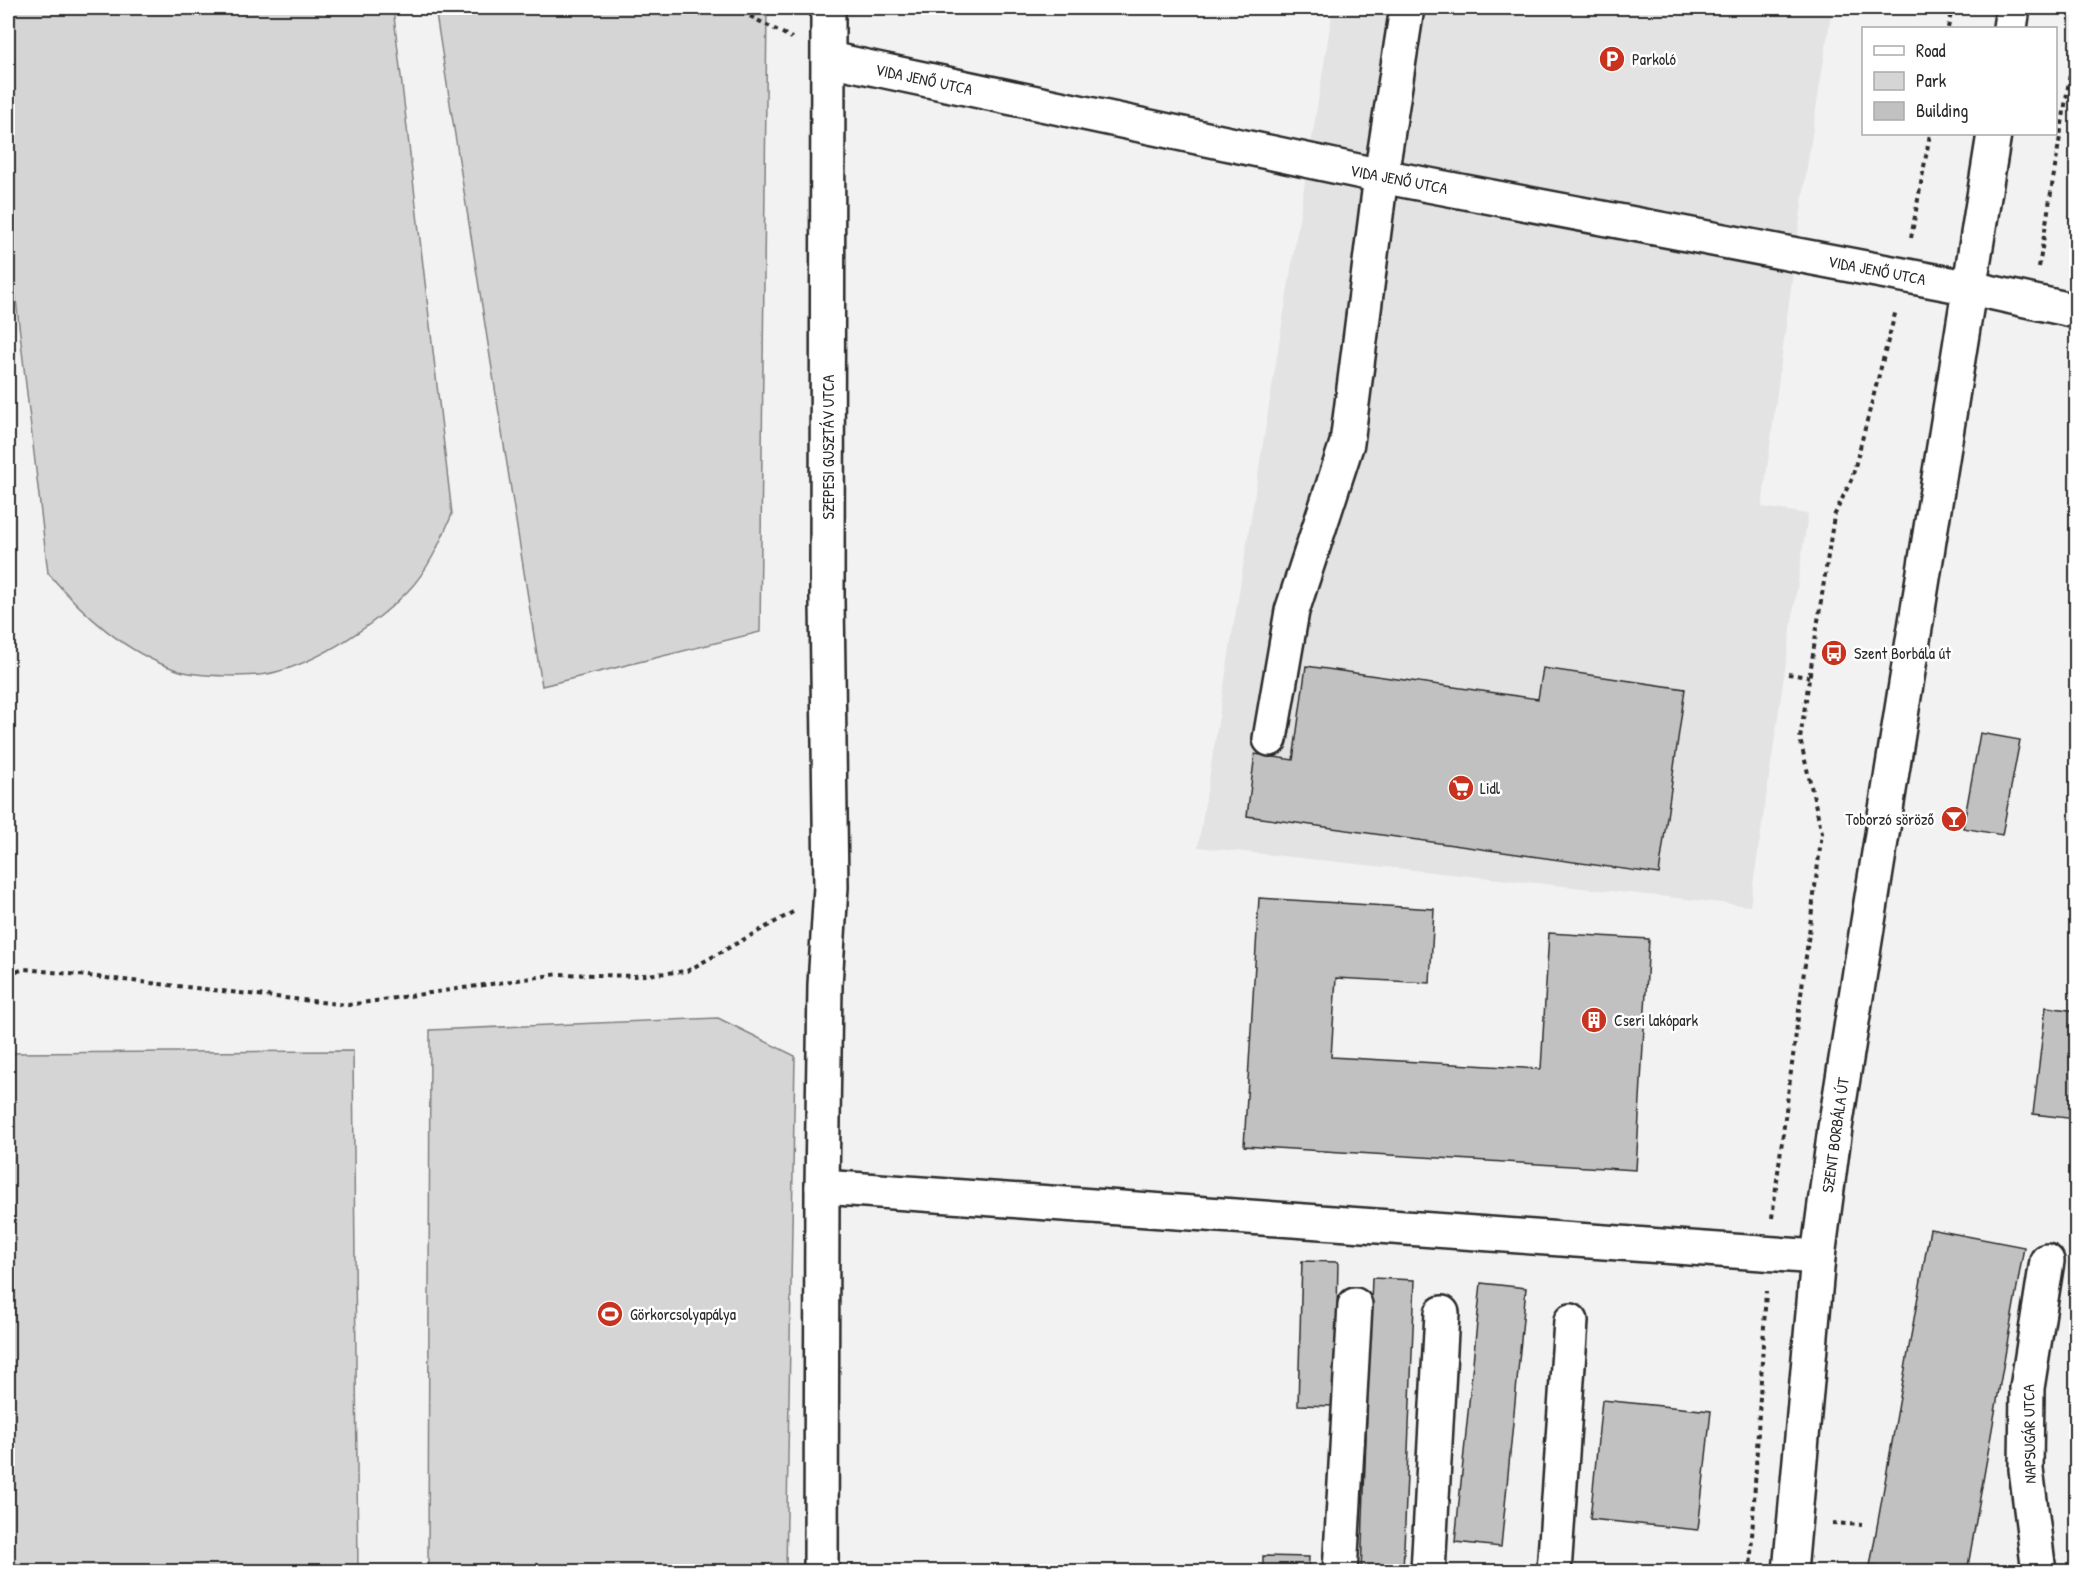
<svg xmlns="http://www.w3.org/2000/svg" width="2084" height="1579" font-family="'Patrick Hand',sans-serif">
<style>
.built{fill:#e3e3e3}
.green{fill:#d5d5d5;stroke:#808080;stroke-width:1.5}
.building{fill:#c1c1c1;stroke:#2b2b2b;stroke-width:1.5}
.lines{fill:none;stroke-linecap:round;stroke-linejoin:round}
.minor-casing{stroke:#2b2b2b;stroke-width:38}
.path{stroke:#2b2b2b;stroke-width:4;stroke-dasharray:4.5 4.5;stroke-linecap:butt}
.minor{stroke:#fff;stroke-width:33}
.labels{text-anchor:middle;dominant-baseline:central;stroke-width:5;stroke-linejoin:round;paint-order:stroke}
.poi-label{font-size:16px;fill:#2b2b2b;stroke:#fff;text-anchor:start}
.street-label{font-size:16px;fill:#2b2b2b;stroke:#fff}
</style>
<rect width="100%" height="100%" fill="#f2f2f2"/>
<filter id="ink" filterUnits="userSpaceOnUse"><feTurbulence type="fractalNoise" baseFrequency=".0167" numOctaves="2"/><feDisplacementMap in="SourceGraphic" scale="12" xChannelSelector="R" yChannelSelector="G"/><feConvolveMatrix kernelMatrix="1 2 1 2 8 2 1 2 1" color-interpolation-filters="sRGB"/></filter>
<g filter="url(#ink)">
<!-- built -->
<polygon class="built" points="1333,8 1832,8 1806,173 1762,507 1808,514 1750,906 1198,847"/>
<!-- green -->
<g class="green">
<path d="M8,8H393L452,514C441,541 428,571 407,592C376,624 320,661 276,672C256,678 196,677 177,670C124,652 83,614 48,573L8,231Z"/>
<polygon points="435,8 767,8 760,632 542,686"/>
<polygon points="718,1018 795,1056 786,1571 428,1571 430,1030"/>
<polygon points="353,1051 358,1571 8,1571 8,1053"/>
</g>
<!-- building -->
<g class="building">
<polygon points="1306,666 1538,699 1543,668 1685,689 1659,874 1247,816 1255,754 1293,760"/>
<polygon points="1980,733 2020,740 2002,835 1963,828"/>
<polygon points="1259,898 1434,909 1430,983 1336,978 1331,1057 1541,1069 1549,933 1649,939 1636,1170 1244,1146"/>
<polygon points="2046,1007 2076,1011 2076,1119 2033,1114"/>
<polygon points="1930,1229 2024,1247 1967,1572 1902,1572 1870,1566"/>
<polygon points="1302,1261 1338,1262 1335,1406 1298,1405"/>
<polygon points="1372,1278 1415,1280 1403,1572 1361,1572"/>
<polygon points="1481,1283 1526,1288 1501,1547 1455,1542"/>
<polygon points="1602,1400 1711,1411 1698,1530 1590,1519"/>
<polygon points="1263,1556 1309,1557 1308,1572 1263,1572"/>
<polygon points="1451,1567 1500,1569 1500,1572 1451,1572"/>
</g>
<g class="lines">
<!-- minor casing -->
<g class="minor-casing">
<g id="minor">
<polyline points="2010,28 2013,8"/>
<polyline points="829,59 1381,176 1971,288 2076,311"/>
<polyline points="1270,739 1292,611 1347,443 1381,176 1407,8"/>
<polyline points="822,1187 1818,1257"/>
<polyline points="821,1572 822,1187 825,985 831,887 827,601 828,8"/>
<polyline points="1340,1572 1355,1305"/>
<polyline points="1428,1572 1442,1313"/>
<polyline points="1554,1572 1571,1321"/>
<polyline points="1790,1572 1818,1257 1835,1128 1994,134"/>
<polyline points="2039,1572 2026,1469 2027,1388 2047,1261"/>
</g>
</g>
<!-- path -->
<g class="path">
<polyline points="734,8 792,38"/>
<polyline points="1948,28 1952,8"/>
<polyline points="1911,238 1930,134"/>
<polyline points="2039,267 2076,37"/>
<polyline points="1788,674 1809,677"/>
<polyline points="8,974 25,969 348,1005 559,974 634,976 687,971 793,912"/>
<polyline points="1772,1218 1822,833 1800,739 1834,516 1852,478 1896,310"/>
<polyline points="1832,1523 1862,1525"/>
<polyline points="1750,1572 1766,1291"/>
</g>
<!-- minor -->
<use href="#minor" class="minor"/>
</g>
</g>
<!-- icons -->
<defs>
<g id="parking-disc" transform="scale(1.35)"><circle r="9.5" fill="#c8321e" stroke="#fff"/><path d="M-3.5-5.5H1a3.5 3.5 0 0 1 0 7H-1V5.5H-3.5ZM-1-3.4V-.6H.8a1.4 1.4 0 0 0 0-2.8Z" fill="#fff"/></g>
<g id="bus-disc" transform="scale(1.35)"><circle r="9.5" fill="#c8321e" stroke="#fff"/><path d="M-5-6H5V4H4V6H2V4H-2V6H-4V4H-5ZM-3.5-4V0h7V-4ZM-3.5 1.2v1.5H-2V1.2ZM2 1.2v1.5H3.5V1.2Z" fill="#fff"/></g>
<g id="supermarket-disc" transform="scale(1.35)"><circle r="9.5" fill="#c8321e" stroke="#fff"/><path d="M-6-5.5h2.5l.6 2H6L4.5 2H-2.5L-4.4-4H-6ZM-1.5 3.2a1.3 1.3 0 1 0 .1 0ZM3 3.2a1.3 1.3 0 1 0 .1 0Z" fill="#fff"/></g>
<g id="bar-disc" transform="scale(1.35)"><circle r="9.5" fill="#c8321e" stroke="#fff"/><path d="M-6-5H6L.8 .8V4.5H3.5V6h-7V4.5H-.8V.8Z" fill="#fff"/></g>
<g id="building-disc" transform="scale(1.35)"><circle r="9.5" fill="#c8321e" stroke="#fff"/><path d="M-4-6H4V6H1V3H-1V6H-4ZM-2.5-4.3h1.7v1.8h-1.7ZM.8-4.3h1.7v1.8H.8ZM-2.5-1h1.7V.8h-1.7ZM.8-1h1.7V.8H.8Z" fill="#fff"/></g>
<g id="stadium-disc" transform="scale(1.35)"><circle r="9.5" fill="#c8321e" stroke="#fff"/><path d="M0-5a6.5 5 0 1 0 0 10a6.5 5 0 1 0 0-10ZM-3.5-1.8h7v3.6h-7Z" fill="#fff"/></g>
</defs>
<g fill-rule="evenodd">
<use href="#parking-disc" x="1612" y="59"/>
<use href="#bus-disc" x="1834" y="653"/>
<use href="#supermarket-disc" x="1461" y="788"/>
<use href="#bar-disc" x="1954" y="819"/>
<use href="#building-disc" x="1594" y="1020"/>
<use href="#stadium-disc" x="610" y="1314"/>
</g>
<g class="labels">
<!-- poi labels -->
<g class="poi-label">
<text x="1632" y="59">Parkoló</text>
<text x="1854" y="653">Szent Borbála út</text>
<text x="1480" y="788">Lidl</text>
<text x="1934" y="819" text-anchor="end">Toborzó söröző</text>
<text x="1614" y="1020">Cseri lakópark</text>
<text x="630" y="1314">Görkorcsolyapálya</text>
</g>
<!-- street labels -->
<g class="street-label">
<text transform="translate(924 79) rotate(12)">VIDA JENŐ UTCA</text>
<text transform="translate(1399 179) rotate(11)">VIDA JENŐ UTCA</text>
<text transform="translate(1877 270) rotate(11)">VIDA JENŐ UTCA</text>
<text transform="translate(828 447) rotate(-90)">SZEPESI GUSZTÁV UTCA</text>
<text transform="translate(1835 1135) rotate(-82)">SZENT BORBÁLA ÚT</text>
<text transform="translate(2029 1434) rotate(-91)">NAPSUGÁR UTCA</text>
</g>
</g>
<!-- margin -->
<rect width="2084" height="1579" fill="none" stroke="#fff" stroke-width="30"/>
<rect x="15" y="15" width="2054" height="1549" fill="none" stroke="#2b2b2b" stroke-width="2" filter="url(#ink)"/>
<!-- legend -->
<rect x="1862" y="27" width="195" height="108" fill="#ffffff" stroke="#aaaaaa" stroke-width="1.5"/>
<rect x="1874" y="46" width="30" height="9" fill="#ffffff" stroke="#aaaaaa" stroke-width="1.5"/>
<text x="1916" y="57" font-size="18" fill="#2b2b2b">Road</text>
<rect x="1874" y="72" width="30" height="18" fill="#d5d5d5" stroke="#aaaaaa" stroke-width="1.5"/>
<text x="1916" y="87" font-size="18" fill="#2b2b2b">Park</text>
<rect x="1874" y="102" width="30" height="18" fill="#c1c1c1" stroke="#aaaaaa" stroke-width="1.5"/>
<text x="1916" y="117" font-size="18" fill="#2b2b2b">Building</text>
</svg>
